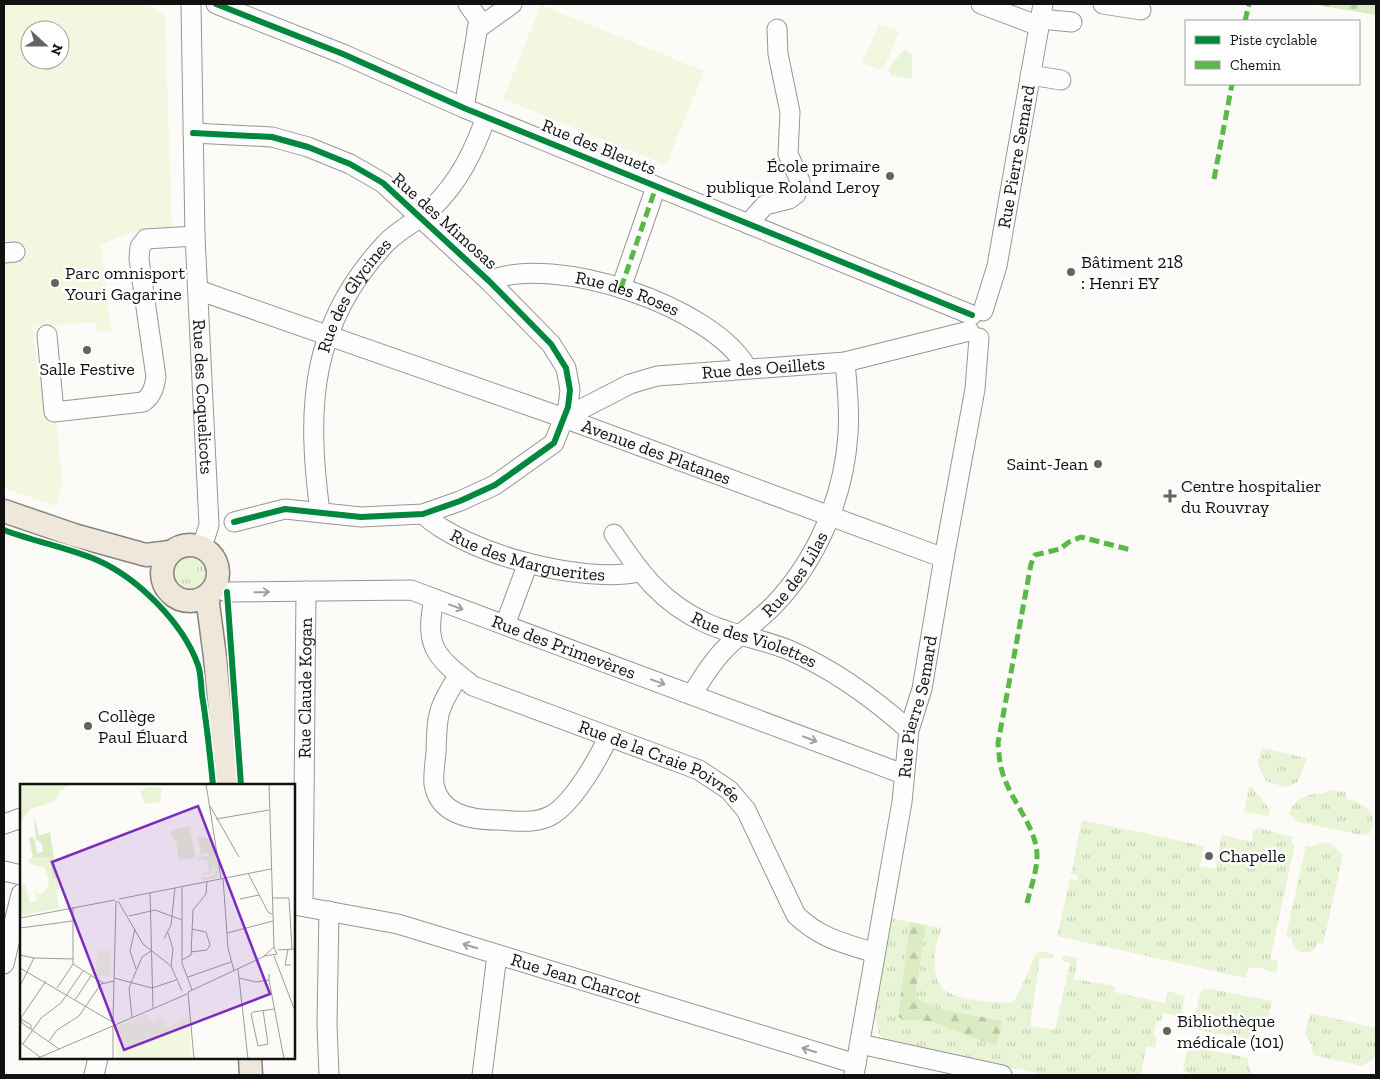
<svg xmlns="http://www.w3.org/2000/svg" width="1380" height="1079" font-family="'Zilla Slab',serif">
<style>
.grass{fill:url(#grass-tufts)}
.forest{fill:url(#forest-firs)}
.park{fill:#e9f3d6}
.pitch{fill:#f2f7e0;fill-rule:evenodd}
.lines{fill:none;stroke-linecap:round;stroke-linejoin:round}
.minor-casing{stroke:#979695;stroke-width:21}
.major-casing{stroke:#848482;stroke-width:25}
.minor{stroke:#fffefe;stroke-width:19}
.major{stroke:#eee7da;stroke-width:22}
.quiet{stroke:#58b947;stroke-width:5;stroke-dasharray:10 5;stroke-linecap:butt}
.cycleway-casing{stroke:#fff;stroke-width:9}
.cycleway{stroke:#00873e;stroke-width:6}
.oneway{stroke:#a09f9f}
.poi-dot{fill:#636362;stroke:#fff;stroke-width:2}
.labels{text-anchor:middle;dominant-baseline:central;stroke-width:5;stroke-linejoin:round;paint-order:stroke}
.street-label{font-size:18px;fill:#111;stroke:#fff}
.poi-label{font-size:18px;fill:#111;stroke:#fff;text-anchor:start}
.inset-road{fill:none;stroke:#9e9d9b;stroke-width:1}
.view{fill:#7b2cbf;fill-opacity:0.15;stroke:#7b2cbf;stroke-width:2.5}
.inset-edge{fill:none;stroke:#111;stroke-width:2.5}
</style>
<defs>
<pattern id="grass-tufts" width="24" height="20" patternUnits="userSpaceOnUse" patternTransform="scale(1.25)"><rect width="24" height="20" fill="#e9f3d6"/><path d="M3 7l-1-3M5 7V3M7 7l1-3M15 17l-1-3M17 17v-4M19 17l1-3" fill="none" stroke="#c7cfb7"/></pattern>
<pattern id="forest-firs" width="22" height="20" patternUnits="userSpaceOnUse" patternTransform="scale(1.25)"><rect width="22" height="20" fill="#dbebc3"/><path d="M5 1l3.5 6h-7zM16 11l3.5 6h-7z" fill="#bbc8a6"/></pattern>
</defs>
<rect width="100%" height="100%" fill="#fcfbf7"/>
<!-- grass -->
<g class="grass">
<circle cx="189" cy="572" r="20"/>
<polygon points="1262,748 1307,758 1298,782 1285,787 1266,781 1257,763"/>
<polygon points="1251,786 1270,810 1268,816 1244,812 1249,787"/>
<path d="M1329,790L1345,792L1348,800C1364,803 1380,815 1370,833L1362,835L1298,822L1289,814C1292,799 1310,792 1324,794Z"/>
<polygon points="1082,820 1204,846 1200,866 1215,869 1222,835 1252,842 1253,832 1258,828 1293,837 1291,843 1295,844 1270,959 1278,961 1276,973 1260,968 1248,967 1246,978 1057,936 1070,879 1077,881 1078,876 1071,874"/>
<path d="M1323,842L1331,844L1343,855L1323,944L1318,943L1314,950C1302,956 1292,951 1292,938L1286,936L1306,846L1311,847Z"/>
<path d="M890,918L910,922L898,1018L903,1020L929,1021L996,1046L1003,1021L937,1008L919,1000L916,991L926,925L942,928C934,945 930,972 942,988C952,1000 999,1004 1013,1002L1021,989L1035,955L1040,951L1053,954L1052,959L1040,958L1030,1026L1055,1030L1070,963L1062,961L1063,955L1078,958L1074,979L1115,986L1114,992L1165,1003L1168,991L1185,996L1181,1017L1163,1013L1161,1021H1157L1153,1036L1157,1037L1155,1048L1147,1046L1141,1075H1046L884,1040L879,1034L874,1013Z"/>
<polygon points="1205,988 1272,1001 1266,1026 1259,1030 1251,1040 1200,1030 1194,1021 1200,993"/>
<polygon points="1310,1013 1376,1028 1376,1057 1362,1066 1313,1055 1312,1045 1305,1034"/>
<polygon points="1195,1047 1248,1058 1248,1065 1253,1075 1198,1075 1185,1072 1183,1070 1187,1052"/>
</g>
<!-- forest -->
<g class="forest">
<polygon points="1311,4 1376,4 1376,15"/>
<polygon points="910,922 926,925 916,991 919,1000 937,1008 1003,1021 996,1046 929,1021 903,1020 898,1017"/>
</g>
<!-- park -->
<polygon class="park" points="905,49 912,55 912,78 910,79 891,75 889,71 893,62"/>
<!-- pitch -->
<g class="pitch">
<path d="M4,4H144L157,9L165,17L172,230L133,231L101,245L111,331L97,332L96,322L32,327L45,418L57,423L62,486L56,506L4,488ZM30,30H60V60H30Z"/>
<polygon points="541,5 704,71 666,165 503,99"/>
<polygon points="879,24 899,32 884,68 880,70 862,63"/>
</g>
<g class="lines">
<!-- minor casing -->
<g class="minor-casing">
<g id="minor">
<polyline points="216,4 343,54 464,108 972,315"/>
<polyline points="981,4 1039,26"/>
<polyline points="1103,4 1141,10"/>
<path id="s1" d="M191,6L195,236L209,525L202,547"/>
<polyline points="1040,19 1072,22"/>
<polyline points="477,29 512,4"/>
<polyline points="1030,75 1061,80"/>
<polyline points="464,108 479,20 468,4"/>
<polyline points="193,133 272,137 308,147 350,164 383,183 489,281 551,344 566,368 570,390 568,407 554,443 495,485 460,501 423,514 361,517 285,509 234,522"/>
<polyline points="748,224 765,205 789,199 796,194 800,181 788,154 790,112 778,54 777,29"/>
<polyline points="4,253 15,252"/>
<path id="s2" d="M489,281C553,253 713,306 747,368"/>
<polyline points="621,288 656,187"/>
<path id="s3" d="M198,290L564,418L944,558"/>
<path id="s4" d="M983,311L997,266L1043,4"/>
<path d="M47,335L54,412L143,402C152,396 154,388 156,377L139,259L140,247L146,239L195,236"/>
<path id="s5" d="M564,418L630,384L657,376L845,362L969,331"/>
<path id="s6" d="M320,512C306,407 310,323 387,242C401,228 418,221 432,208C459,182 474,151 486,117"/>
<path id="s7" d="M423,514C466,554 582,584 639,572"/>
<path id="s8" d="M614,534C640,573 662,603 706,623C732,635 762,639 789,650C833,669 873,698 909,730"/>
<path id="s9" d="M214,587L227,592L411,590L903,774"/>
<path id="s10" d="M434,599C424,648 436,657 473,686L699,770L729,790L746,810L796,915C821,939 844,943 875,953"/>
<polyline points="505,625 528,563"/>
<path d="M459,675C437,709 437,714 436,753C435,763 433,774 434,784C439,815 472,820 498,820C516,821 534,824 550,816C572,805 599,758 608,737"/>
<path id="s11" d="M692,695C703,676 715,657 731,643C745,630 760,619 774,605C817,560 844,497 848,434C850,410 847,386 845,362"/>
<polyline points="4,824 21,818"/>
<polyline points="4,871 21,875"/>
<path id="s12" d="M294,905L398,924L856,1064"/>
<path id="s13" d="M303,906L306,591"/>
<polyline points="329,911 327,1024 329,1075"/>
<polyline points="4,964 21,894"/>
<polyline points="860,1044 1002,1075"/>
<polyline points="94,1075 98,1058"/>
<polyline points="482,1075 497,955"/>
<path id="s14" d="M854,1075L902,802L909,730L922,689L944,558L975,389L979,338"/>
</g>
</g>
<!-- major casing -->
<g class="major-casing">
<g id="major">
<polyline points="4,511 74,535 146,555 170,552"/>
<circle cx="190" cy="573" r="28"/>
<polyline points="209,594 208,604 215,657 227,785"/>
<polyline points="250,1058 251,1075"/>
</g>
</g>
<!-- minor -->
<use href="#minor" class="minor"/>
<!-- major -->
<use href="#major" class="major"/>
<!-- quiet -->
<g class="quiet">
<polyline points="1245,21 1249,4"/>
<polyline points="1214,179 1232,84"/>
<polyline points="621,288 656,187"/>
<path d="M1027,903C1031,886 1040,864 1036,846C1031,822 1014,803 1005,780C1000,768 999,756 998,743L1031,564L1035,555L1060,549L1069,542L1081,537L1131,550"/>
</g>
<!-- cycleway casing -->
<g class="cycleway-casing">
<g id="cycleway">
<polyline points="216,4 343,54 464,108 972,315"/>
<polyline points="193,133 272,137 308,147 350,164 383,183 489,281 551,344 566,368 570,390 568,407 554,443 495,485 460,501 423,514 361,517 285,509 234,522"/>
<path d="M4,530C35,542 67,547 97,560C138,578 183,623 198,665C201,674 201,685 202,695C207,725 210,755 213,785"/>
<polyline points="227,592 241,785"/>
</g>
</g>
<!-- cycleway -->
<use href="#cycleway" class="cycleway"/>
</g>
<!-- one-way arrows -->
<defs><path id="oneway-shaft" d="M-6 0H5M1.5-3L5.5 0L1.5 3" fill="none" stroke-width="1.6" stroke-linecap="round" stroke-linejoin="round" transform="scale(1.25)"/></defs>
<g class="oneway">
<use href="#oneway-shaft" transform="translate(262 592) rotate(-1)"/>
<use href="#oneway-shaft" transform="translate(456 607) rotate(20)"/>
<use href="#oneway-shaft" transform="translate(658 682) rotate(20)"/>
<use href="#oneway-shaft" transform="translate(810 739) rotate(21)"/>
<use href="#oneway-shaft" transform="translate(470 946) rotate(-163)"/>
<use href="#oneway-shaft" transform="translate(809 1050) rotate(-163)"/>
</g>
<!-- markers -->
<g class="poi-dot">
<circle cx="890" cy="176" r="5"/>
<circle cx="1071" cy="272" r="5"/>
<circle cx="55" cy="283" r="5"/>
<circle cx="87" cy="350" r="5"/>
<circle cx="1098" cy="464" r="5"/>
<path d="M1167.5 488.5h5v5h5v5h-5v5h-5v-5h-5v-5h5z"/>
<circle cx="88" cy="726" r="5"/>
<circle cx="1209" cy="856" r="5"/>
<circle cx="1167" cy="1031" r="5"/>
</g>
<g class="labels">
<!-- street labels -->
<g class="street-label">
<text transform="translate(599 147) rotate(22)">Rue des Bleuets</text>
<text stroke="none"><textPath href="#s4" startOffset="158">Rue Pierre Semard</textPath></text>
<text transform="translate(445 221) rotate(42)">Rue des Mimosas</text>
<text stroke="none"><textPath href="#s6" startOffset="226">Rue des Glycines</textPath></text>
<text stroke="none"><textPath href="#s2" startOffset="142">Rue des Roses</textPath></text>
<text stroke="none"><textPath href="#s5" startOffset="209">Rue des Oeillets</textPath></text>
<text stroke="none"><textPath href="#s1" startOffset="391">Rue des Coquelicots</textPath></text>
<text stroke="none"><textPath href="#s3" startOffset="486">Avenue des Platanes</textPath></text>
<text stroke="none"><textPath href="#s7" startOffset="115">Rue des Marguerites</textPath></text>
<text stroke="none"><textPath href="#s11" startOffset="160">Rue des Lilas</textPath></text>
<text stroke="none"><textPath href="#s8" startOffset="181">Rue des Violettes</textPath></text>
<text stroke="none"><textPath href="#s9" startOffset="361">Rue des Primevères</textPath></text>
<text stroke="none"><textPath href="#s13" startOffset="218">Rue Claude Kogan</textPath></text>
<text stroke="none"><textPath href="#s14" startOffset="374">Rue Pierre Semard</textPath></text>
<text stroke="none"><textPath href="#s10" startOffset="306">Rue de la Craie Poivrée</textPath></text>
<text stroke="none"><textPath href="#s12" startOffset="292">Rue Jean Charcot</textPath></text>
</g>
<!-- poi labels -->
<g class="poi-label">
<text x="880" y="166" text-anchor="end">École primaire<tspan x="880" dy="21">publique Roland Leroy</tspan></text>
<text x="1081" y="262">Bâtiment 218<tspan x="1081" dy="21">: Henri EY</tspan></text>
<text x="65" y="273">Parc omnisport<tspan x="65" dy="21">Youri Gagarine</tspan></text>
<text x="87" y="369" text-anchor="middle">Salle Festive</text>
<text x="1088" y="464" text-anchor="end">Saint-Jean</text>
<text x="1181" y="486">Centre hospitalier<tspan x="1181" dy="21">du Rouvray</tspan></text>
<text x="98" y="716">Collège<tspan x="98" dy="21">Paul Éluard</tspan></text>
<text x="1219" y="856">Chapelle</text>
<text x="1177" y="1021">Bibliothèque<tspan x="1177" dy="21">médicale (101)</tspan></text>
</g>
</g>
<!-- overview -->
<g transform="translate(20 784)">
<rect width="275" height="275" fill="#fcfbf7"/>
<path d="M0,0H50L40,7L34,18L10,25L0,40ZM128,3L142,4L140,18L124,20L120,7ZM169,42L176,74L159,76L156,58L158,56H153L150,47ZM177,53L193,54L199,92L196,94L182,97L181,94L195,91L194,76L192,89L181,92L189,86L187,76H179L178,73L189,72L188,69L178,72L181,69ZM29,73L33,95H37L42,102L36,107L39,124L0,132V99L5,100L10,119L17,116L12,100L16,109L20,110L27,105L29,97L25,84L10,80L9,74Z" fill="#e9f3d6"/>
<path d="M14,31L19,52L30,48L37,95H33L29,73L13,74L9,54L14,53L17,69L23,68L22,60L16,55Z" fill="#dbebc3"/>
<path d="M77,167H91V192H76ZM126,230L132,239L143,233L147,244L169,232L171,275H96L97,243Z" fill="#f2f7e0"/>
<path class="inset-road" d="M186,0L201,95M249,0L254,163M190,22L219,73M196,35L249,26M228,89L248,128L253,131M203,94L208,164L214,187M162,103V179L172,206M130,109L133,224M252,114H269L272,165M99,115L251,85M220,115L239,111M98,117L123,160L151,182L162,207M109,132L135,126L162,136M0,134L95,116M0,144L53,137M115,145L110,167L116,185M148,149L153,165L151,182M207,149L253,137M144,155L151,141L155,104M268,165L265,181H271M258,166L275,165M171,168L187,166L190,161L186,148L172,145M0,171L14,174L53,175M244,172L257,170L254,163M254,172L275,227M162,176L171,171L173,126L186,110L187,97M53,180L83,199M0,184L94,239M218,185L228,275M168,193L211,178M94,194L132,204L156,196M219,194L236,198L249,196V190M249,196L264,275M0,202L14,174M37,204L53,180V123M55,216L71,192M243,226L248,260L238,262L231,230L233,228L254,225M112,233L109,204L122,173L131,167M1,234L2,239L39,265M0,235L26,197M1,235L11,241V245M93,238L96,117M93,242V275M29,257L37,246L59,232L81,200L94,197M0,258L20,273M3,260L21,234L41,219L63,187M16,275L167,210M174,275L168,208L243,173L254,163"/>
<path class="view" d="M178,22L250,210L104,266L32,78Z"/>
<rect width="275" height="275" class="inset-edge"/>
</g>
<!-- border -->
<rect width="1380" height="1079" fill="none" stroke="#111111" stroke-width="10"/>
<!-- legend -->
<rect x="1185" y="20" width="175" height="65" fill="#ffffff" stroke="#a0a0a0"/>
<rect x="1195" y="36" width="25" height="8" fill="#00873e" stroke="#a0a0a0"/>
<text x="1230" y="45" font-size="15" fill="#111111">Piste cyclable</text>
<rect x="1195" y="61" width="25" height="8" fill="#58b947" stroke="#a0a0a0"/>
<text x="1230" y="70" font-size="15" fill="#111111">Chemin</text>
<!-- north arrow -->
<g transform="translate(45 45) rotate(111)"><circle r="24" fill="#ffffff" stroke="#a0a0a0"/>
<path d="M0-4L9 19L0 12L-9 19Z" fill="#636362"/>
<text y="-8" font-size="14" font-weight="bold" text-anchor="middle" fill="#111111">N</text>
</g>
</svg>
